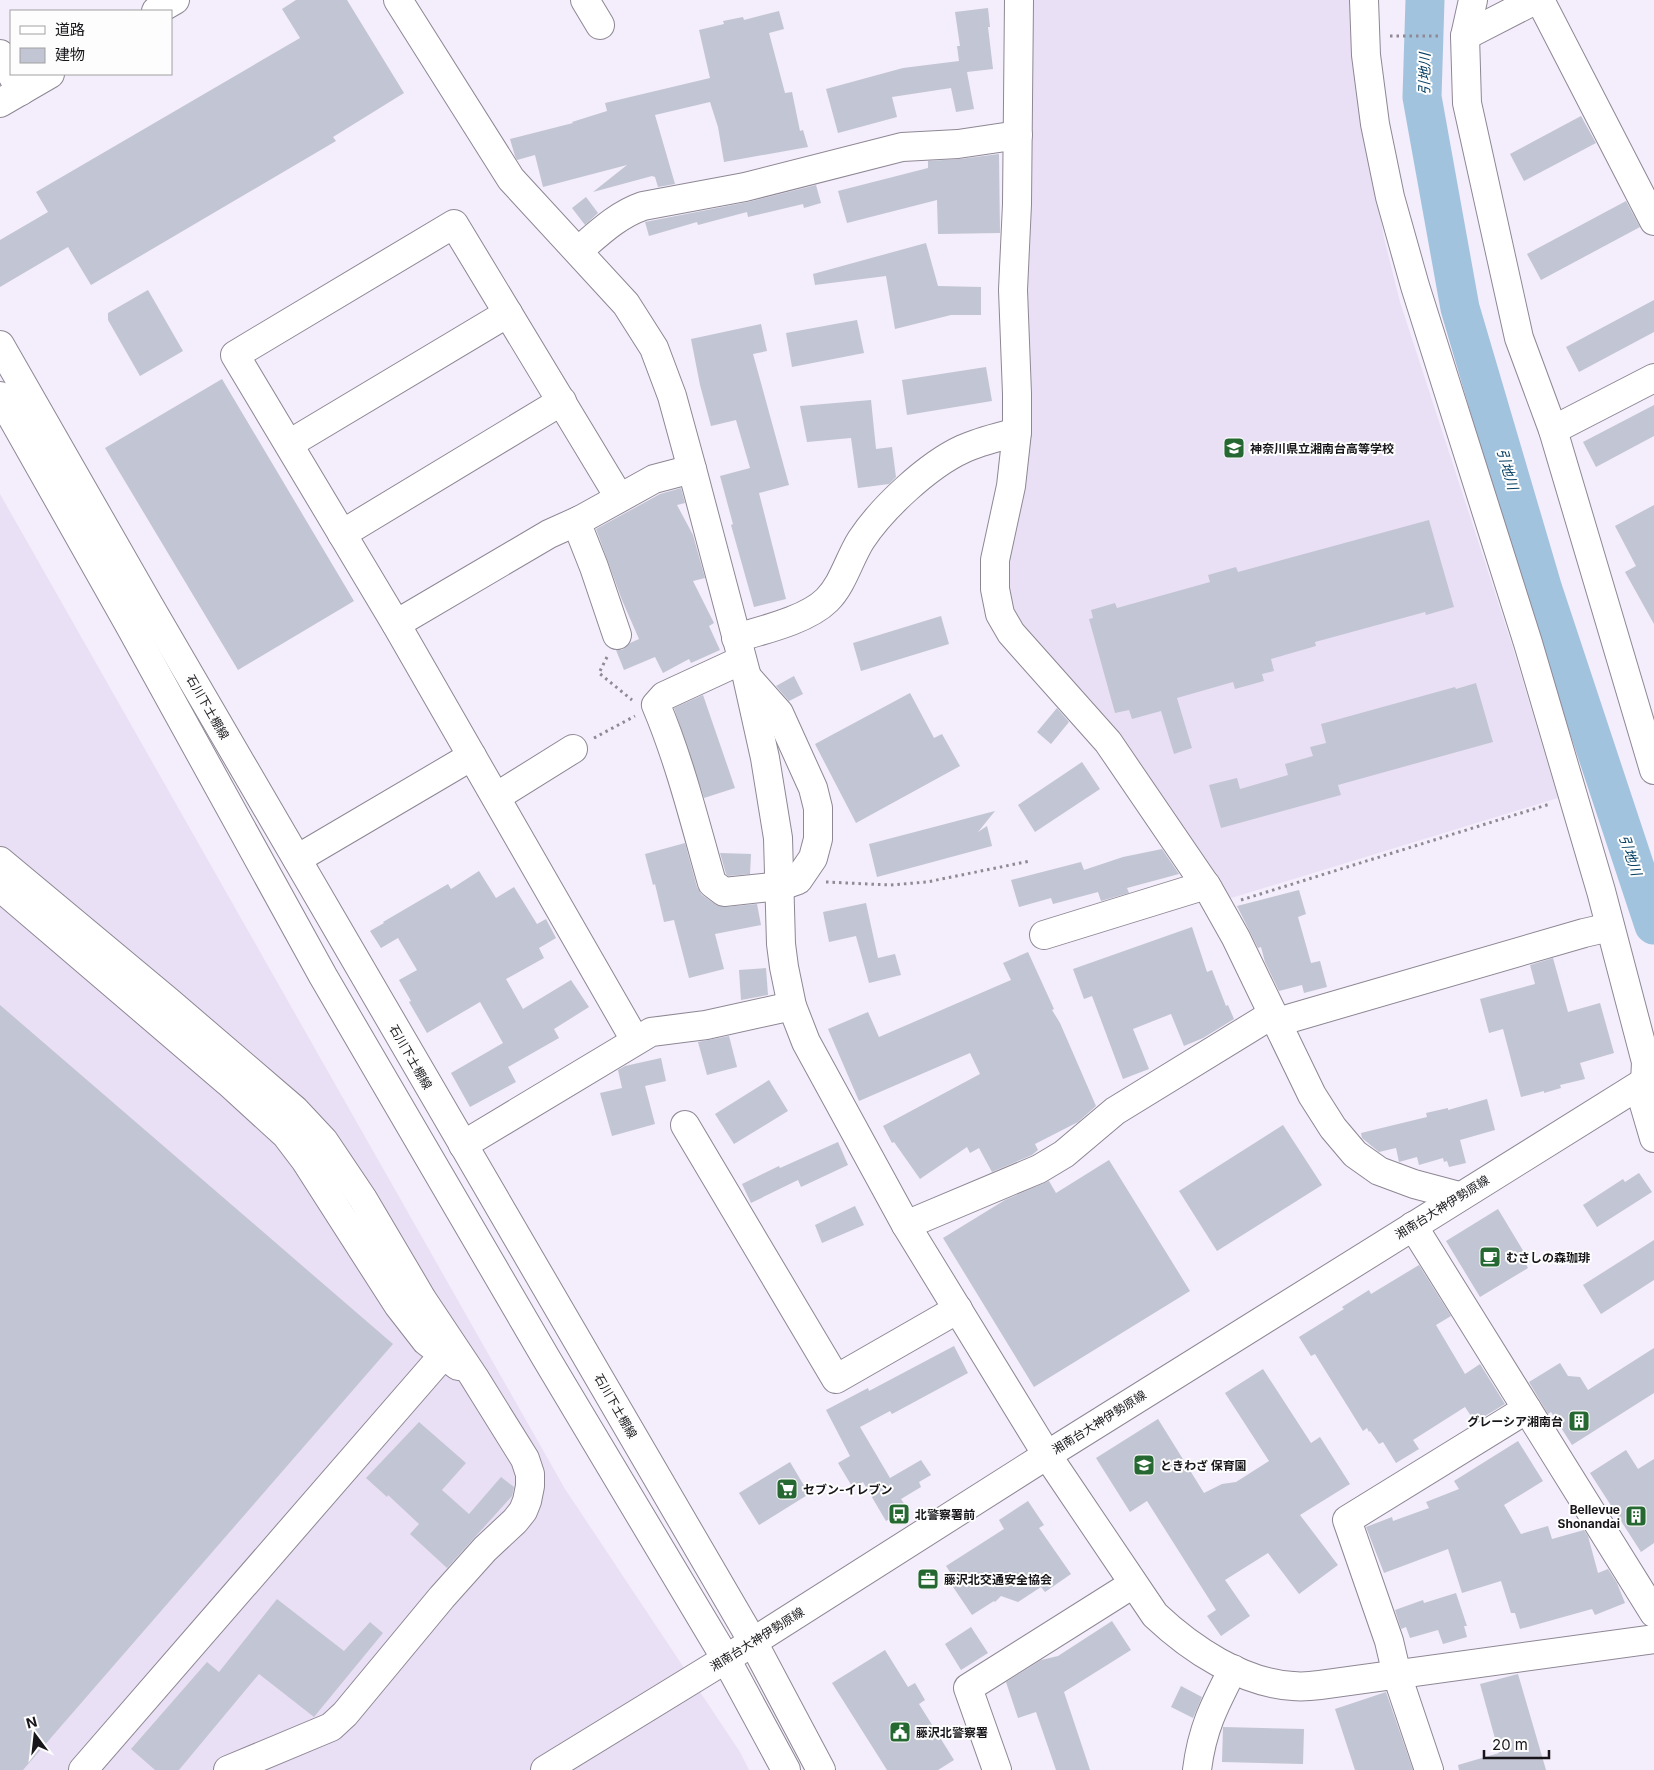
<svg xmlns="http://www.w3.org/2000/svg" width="1654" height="1770" font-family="Inter,'Noto Sans JP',sans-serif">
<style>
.built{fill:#eae0f5}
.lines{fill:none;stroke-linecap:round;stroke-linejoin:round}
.river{stroke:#a2c3de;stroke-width:39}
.building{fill:#c2c5d3}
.minor-casing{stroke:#8e8794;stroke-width:30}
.path{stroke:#8e8993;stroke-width:3;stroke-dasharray:2.5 4;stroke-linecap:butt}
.minor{stroke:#fff;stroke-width:28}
.labels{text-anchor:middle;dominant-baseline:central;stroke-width:4;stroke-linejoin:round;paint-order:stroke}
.poi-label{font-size:12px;font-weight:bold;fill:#18161a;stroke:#fdfdfd;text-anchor:start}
.street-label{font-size:12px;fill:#18161a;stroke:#fdfdfd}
.water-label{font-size:14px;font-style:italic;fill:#053f63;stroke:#fdfdfd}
</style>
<rect width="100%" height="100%" fill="#f4edfb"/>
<!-- built -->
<g class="built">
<polygon points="1024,0 1356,0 1363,112 1384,238 1400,302 1512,645 1558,798 1228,899 1137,760 1091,700 1023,631 1007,612 999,563"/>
<polygon points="0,494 565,1489 740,1752 749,1770 0,1770"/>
</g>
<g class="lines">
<!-- river -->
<polyline class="river" points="1425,0 1422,97 1460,308 1543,590 1654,925"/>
</g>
<!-- building -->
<g class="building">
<polygon points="296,0 347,0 404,93 333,137 336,141 91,285 68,247 0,287 0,240 48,212 36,192 300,38 282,9"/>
<polygon points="988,8 990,27 988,27 993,69 967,72 974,109 956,112 951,88 892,97 897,117 838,133 826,89 903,68 959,61 957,46 960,46 955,12"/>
<polygon points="779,11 784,29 769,33 785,93 792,92 800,131 803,130 808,147 724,162 718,127 710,102 655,115 675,184 658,187 655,177 652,176 593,192 627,165 543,187 535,155 517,160 515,156 510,139 573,123 572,122 607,111 605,103 710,78 699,30 724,24 723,21 743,17 744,20"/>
<polygon points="1581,116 1596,143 1524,181 1510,154"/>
<polygon points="999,154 1000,233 938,234 937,200 847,223 838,191 928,168 928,161 960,159"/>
<polygon points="816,185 821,203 804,208 803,204 748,217 747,212 698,225 697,222 649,236 645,222 748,202"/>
<polygon points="586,197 598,213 585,225 572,208"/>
<polygon points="1626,201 1640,227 1541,280 1527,254"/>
<polygon points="926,243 938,286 981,287 981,315 951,315 895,329 886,276 815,285 813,274"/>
<polygon points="148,290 183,351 140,376 108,320 108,313"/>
<polygon points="1654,300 1654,332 1579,372 1566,347"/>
<polygon points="857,320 864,353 792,367 786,333"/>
<polygon points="761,324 767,351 753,354 789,485 759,493 786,599 754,607 731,525 733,524 720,476 750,468 736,420 711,426 700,385 691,339"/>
<polygon points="986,367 992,401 907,415 902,380"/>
<polygon points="222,379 354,601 238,670 105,448"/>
<polygon points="871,400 876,449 892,447 896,477 889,484 858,488 851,438 807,442 800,406"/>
<polygon points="1654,405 1654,436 1596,467 1583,442"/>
<polygon points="681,488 685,503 677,505 693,535 705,578 693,581 714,623 709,626 720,650 691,663 689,659 663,673 655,657 624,670 616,650 622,650 630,643 639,639 622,600 596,529 660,494"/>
<polygon points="1654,505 1654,624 1625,572 1636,566 1615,526"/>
<polygon points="1429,520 1454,607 1426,615 1425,612 1315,642 1316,646 1271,659 1274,671 1262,674 1264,681 1235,689 1233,682 1177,698 1192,748 1174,754 1161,711 1132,719 1129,710 1115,713 1089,619 1093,618 1091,610 1115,603 1117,608 1210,582 1208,575 1236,567 1238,572"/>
<polygon points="941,616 949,644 861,671 853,643"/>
<polygon points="794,676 803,694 789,701 776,686"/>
<polygon points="1476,683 1493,742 1338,785 1341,795 1221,828 1209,785 1237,778 1240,789 1288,775 1285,764 1313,756 1310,747 1326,743 1321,724 1455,687 1456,689"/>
<polygon points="910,693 934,738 942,734 960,766 856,823 815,744"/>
<polygon points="703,695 735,788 704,798 674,708"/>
<polygon points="1057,708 1069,722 1051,744 1037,732"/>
<polygon points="1082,762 1100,789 1035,832 1018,805"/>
<polygon points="995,811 978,832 987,826 992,846 877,877 869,844"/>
<polygon points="685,843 697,887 702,895 715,904 725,907 757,904 761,925 715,934 724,969 689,978 674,920 664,922 655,884 653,885 645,854"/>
<polygon points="1162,849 1179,874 1127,888 1129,893 1101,901 1098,892 1053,904 1051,898 1019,907 1011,880 1081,862 1084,870 1123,857"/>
<polygon points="720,853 751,854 750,874 728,876 726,874"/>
<polygon points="479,871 496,898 514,887 537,924 546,919 556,938 539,948 544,958 506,979 523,1009 571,980 589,1007 554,1029 559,1038 508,1067 516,1082 470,1107 451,1073 503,1043 480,1002 427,1033 409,1002 411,1001 399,980 417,970 398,938 381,948 370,931 384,923 383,922 448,884 451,889"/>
<polygon points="1299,890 1306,914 1298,917 1311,963 1320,961 1327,987 1304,993 1302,985 1279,991 1265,962 1261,947 1258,948 1237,906"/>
<polygon points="866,903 878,958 895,954 901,975 869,983 856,936 829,942 823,912"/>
<polygon points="1192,927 1207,972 1212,970 1226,1006 1228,1005 1234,1019 1203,1038 1184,1046 1171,1014 1133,1029 1149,1069 1123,1079 1092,996 1084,999 1073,969"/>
<polygon points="1028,952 1054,1009 1052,1010 1060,1023 1096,1106 1078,1122 1035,1144 1038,1150 1032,1155 992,1172 979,1148 970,1153 967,1147 920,1179 894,1142 892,1143 883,1126 980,1074 970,1053 859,1101 828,1029 868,1012 879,1037 1011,980 1003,963"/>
<polygon points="1553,958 1568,1012 1600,1003 1614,1053 1580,1063 1585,1079 1560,1085 1561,1088 1544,1093 1544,1091 1521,1097 1503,1029 1489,1033 1480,999 1535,984 1530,965"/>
<polygon points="766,968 768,995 741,1000 739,970"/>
<polygon points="0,1005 393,1344 23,1770 0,1770"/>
<polygon points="729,1036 737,1067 707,1075 698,1042"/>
<polygon points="661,1058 666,1081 645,1086 655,1124 612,1136 600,1093 622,1088 618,1070 625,1066"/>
<polygon points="769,1080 788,1111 734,1144 715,1114"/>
<polygon points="1487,1099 1495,1130 1460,1140 1466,1163 1449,1167 1447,1161 1444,1162 1443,1158 1419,1165 1417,1157 1399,1162 1396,1148 1379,1152 1362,1138 1361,1133 1427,1117 1426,1113 1448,1108 1448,1110"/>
<polygon points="1283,1125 1322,1185 1217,1251 1179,1191"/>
<polygon points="838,1142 848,1165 801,1187 798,1180 751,1203 742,1184 779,1166 780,1168"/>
<polygon points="1109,1160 1190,1291 1034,1387 943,1238 1005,1200 1049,1181 1056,1193"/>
<polygon points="1639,1173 1652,1192 1597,1227 1583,1205 1623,1179 1625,1182"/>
<polygon points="855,1206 864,1225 822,1243 815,1225"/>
<polygon points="1498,1209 1530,1262 1526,1264 1528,1268 1480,1297 1446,1241"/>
<polygon points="1654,1240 1654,1280 1601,1314 1583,1285"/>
<polygon points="1419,1265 1451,1316 1436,1325 1465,1374 1480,1364 1505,1404 1475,1422 1465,1407 1413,1440 1419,1449 1396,1463 1383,1442 1379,1444 1370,1431 1369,1432 1367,1428 1363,1431 1315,1354 1311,1356 1299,1337 1344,1309 1342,1307 1369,1290 1371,1294"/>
<polygon points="954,1346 968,1373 892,1414 890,1411 860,1427 890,1478 921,1460 931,1475 919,1482 921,1487 901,1499 907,1508 886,1521 863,1482 853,1488 838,1463 850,1456 826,1410 868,1388 869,1391"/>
<polygon points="1654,1348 1654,1393 1572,1445 1551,1412 1548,1414 1529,1382 1560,1363 1568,1376 1580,1377 1588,1390"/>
<polygon points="1263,1369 1311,1443 1320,1437 1350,1484 1300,1515 1338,1565 1299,1594 1268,1553 1225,1580 1250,1616 1221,1636 1207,1616 1216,1610 1147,1501 1130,1512 1096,1458 1158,1419 1204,1493 1222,1484 1236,1482 1269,1461 1225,1393"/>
<polygon points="419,1422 466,1463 442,1490 469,1514 501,1477 514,1487 512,1496 447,1568 410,1534 419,1524 388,1495 387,1497 366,1478"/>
<polygon points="1518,1441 1543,1481 1504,1505 1521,1534 1548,1526 1552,1539 1584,1530 1588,1536 1598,1573 1608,1569 1617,1583 1625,1603 1595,1615 1592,1609 1520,1629 1515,1613 1511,1613 1501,1581 1462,1593 1448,1549 1384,1573 1366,1527 1392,1517 1393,1521 1429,1508 1426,1502 1459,1489 1454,1481"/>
<polygon points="1626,1450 1638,1469 1654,1459 1654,1543 1641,1552 1590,1473"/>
<polygon points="790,1462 809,1494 759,1525 739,1493"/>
<polygon points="1028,1501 1044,1525 1039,1528 1071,1574 1045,1592 1041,1587 1018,1602 1001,1596 995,1602 994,1601 972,1615 949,1581 954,1578 946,1566 1004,1529 999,1520"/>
<polygon points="1456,1593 1467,1626 1464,1626 1467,1637 1443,1644 1438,1630 1410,1638 1406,1627 1401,1629 1395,1610 1423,1600 1424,1603"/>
<polygon points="277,1599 344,1651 370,1622 383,1633 314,1717 259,1674 179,1770 155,1770 131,1749 207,1662 219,1672"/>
<polygon points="1112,1621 1131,1650 1064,1692 1090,1770 1056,1770 1036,1712 1018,1718 1006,1682 1041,1660 1058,1656"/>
<polygon points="971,1627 988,1653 961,1670 945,1644"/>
<polygon points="885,1650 908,1687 915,1683 925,1700 919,1704 954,1760 938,1770 887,1770 832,1683"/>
<polygon points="1518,1674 1546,1770 1459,1770 1458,1765 1499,1753 1480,1684"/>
<polygon points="1181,1686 1202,1697 1193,1718 1171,1707"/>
<polygon points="1386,1692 1413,1770 1355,1770 1335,1709"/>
<polygon points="1223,1727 1304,1729 1303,1764 1222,1762"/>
</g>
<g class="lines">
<!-- minor casing -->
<g class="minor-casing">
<g id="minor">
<path d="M398,0L511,179L626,304L654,348L672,396L692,469L747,677L765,758L778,838L781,944L784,967L792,1006L806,1042L906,1225L1047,1455L1155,1615C1191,1649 1242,1683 1293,1686C1302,1687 1312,1686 1320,1685L1654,1639"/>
<polyline points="585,0 600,25"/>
<polyline points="1019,0 1017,204 1013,290 1017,394 1017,432 1011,486 995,560 995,589 1000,614 1011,633 1108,742 1209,890 1236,938 1312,1095 1333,1128 1355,1154 1379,1171 1414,1184 1459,1196"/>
<polyline points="1364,0 1366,55 1375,124 1390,197 1415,286 1528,643 1601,891 1646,1062 1644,1104 1654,1138"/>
<polyline points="1473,0 1465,36 1467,103 1519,338 1553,430 1654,770"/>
<polyline points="1540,0 1654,221"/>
<polyline points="156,11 175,0"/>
<polyline points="1465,36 1535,0"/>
<polyline points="0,54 21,91"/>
<polyline points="0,103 50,74"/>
<path d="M578,251C598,234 617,215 643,206L745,187L902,147L958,144L1018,135"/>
<polyline points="0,345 150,607 753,1642 821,1770"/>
<polyline points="0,396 130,626 323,976 546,1358 726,1659 786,1770"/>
<polyline points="1553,430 1654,378"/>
<polyline points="289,444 508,313"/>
<polyline points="619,497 454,224 235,355 396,624 635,1040"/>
<polyline points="342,534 562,401"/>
<polyline points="396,624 549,534 580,520"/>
<polyline points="617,635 594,567 579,529 580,520 654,479 692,469"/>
<path d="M736,638C763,630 807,620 827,600C843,584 849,559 861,540C882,508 928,465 963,449C980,441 999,437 1017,432"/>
<path d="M742,660L664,696L656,705C680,762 695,823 712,883L724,892L781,886L798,880L813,858L818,839V808L813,788L779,713L748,678"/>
<polyline points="496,797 573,749"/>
<polyline points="297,859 472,756"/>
<polyline points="0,861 168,1001 295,1110 324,1141 363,1199 422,1299 474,1377 525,1459 530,1474 530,1486 527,1501 523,1511 515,1521 485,1549 442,1597 345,1714 331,1727 228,1770"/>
<polyline points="0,887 228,1082 286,1135 305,1160 398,1305 426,1341 458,1366"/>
<polyline points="1044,935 1206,885"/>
<polyline points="1279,1025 1288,1019 1584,933 1610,927"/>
<polyline points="685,1125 836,1379 958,1309"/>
<polyline points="463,1145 651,1032 706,1025 792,1006"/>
<polyline points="906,1225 1039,1169 1064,1154 1115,1111 1273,1014"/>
<polyline points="1413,1226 1654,1613"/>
<polyline points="83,1770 452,1345"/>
<polyline points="545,1770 726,1659 1047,1455 1654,1076"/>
<polyline points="997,1770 968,1688 1133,1584"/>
<path d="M1197,1770C1202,1729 1214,1706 1233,1669"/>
<polyline points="1429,1770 1397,1675 1389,1641 1347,1520 1527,1409"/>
</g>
</g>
<!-- path -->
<g class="path">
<polyline points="1390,36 1441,36"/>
<polyline points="607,657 599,673 632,700"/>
<polyline points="594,738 635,716"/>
<polyline points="826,882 890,885 927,882 1030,861"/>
<polyline points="1241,900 1550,804"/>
</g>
<!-- minor -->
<use href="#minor" class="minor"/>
</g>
<!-- icons -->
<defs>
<g id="school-square" transform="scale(1.125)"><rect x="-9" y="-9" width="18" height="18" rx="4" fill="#266832" stroke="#fdfdfd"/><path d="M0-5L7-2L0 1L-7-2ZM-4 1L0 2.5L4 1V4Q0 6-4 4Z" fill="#fff"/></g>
<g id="cafe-square" transform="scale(1.125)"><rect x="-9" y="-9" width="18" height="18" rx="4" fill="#266832" stroke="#fdfdfd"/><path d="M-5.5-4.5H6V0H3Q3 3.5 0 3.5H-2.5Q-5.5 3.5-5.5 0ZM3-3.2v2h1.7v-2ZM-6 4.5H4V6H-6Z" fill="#fff"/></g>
<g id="building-square" transform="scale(1.125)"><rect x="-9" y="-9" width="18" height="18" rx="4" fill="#266832" stroke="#fdfdfd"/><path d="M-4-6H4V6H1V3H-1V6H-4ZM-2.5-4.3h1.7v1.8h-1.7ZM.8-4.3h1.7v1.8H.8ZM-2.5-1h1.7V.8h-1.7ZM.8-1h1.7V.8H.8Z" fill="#fff"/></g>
<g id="supermarket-square" transform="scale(1.125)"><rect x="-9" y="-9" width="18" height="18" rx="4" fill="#266832" stroke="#fdfdfd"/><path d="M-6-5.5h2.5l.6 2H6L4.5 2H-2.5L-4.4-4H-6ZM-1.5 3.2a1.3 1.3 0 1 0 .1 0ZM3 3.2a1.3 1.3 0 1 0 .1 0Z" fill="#fff"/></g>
<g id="bus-square" transform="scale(1.125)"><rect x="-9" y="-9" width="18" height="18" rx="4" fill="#266832" stroke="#fdfdfd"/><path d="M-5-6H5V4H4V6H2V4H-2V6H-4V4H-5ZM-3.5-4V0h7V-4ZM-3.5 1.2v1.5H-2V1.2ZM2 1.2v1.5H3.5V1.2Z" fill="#fff"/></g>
<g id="office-square" transform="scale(1.125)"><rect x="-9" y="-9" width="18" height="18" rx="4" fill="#266832" stroke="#fdfdfd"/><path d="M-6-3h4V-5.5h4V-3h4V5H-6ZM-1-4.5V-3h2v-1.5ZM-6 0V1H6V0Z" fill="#fff"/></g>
<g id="civic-square" transform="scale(1.125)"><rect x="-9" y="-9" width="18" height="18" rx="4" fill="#266832" stroke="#fdfdfd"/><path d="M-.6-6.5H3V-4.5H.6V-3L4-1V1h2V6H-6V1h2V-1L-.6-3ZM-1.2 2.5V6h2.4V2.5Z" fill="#fff"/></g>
</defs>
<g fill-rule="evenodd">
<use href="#school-square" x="1234" y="448"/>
<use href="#cafe-square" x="1490" y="1257"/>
<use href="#building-square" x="1579" y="1421"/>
<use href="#school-square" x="1144" y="1465"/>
<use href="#supermarket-square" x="787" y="1489"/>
<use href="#bus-square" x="899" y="1514"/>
<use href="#building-square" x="1636" y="1516"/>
<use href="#office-square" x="928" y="1579"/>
<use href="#civic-square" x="900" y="1732"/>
</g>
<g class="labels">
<!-- poi labels -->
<g class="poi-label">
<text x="1250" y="448">神奈川県立湘南台高等学校</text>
<text x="1506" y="1257">むさしの森珈琲</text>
<text x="1563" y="1421" text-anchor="end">グレーシア湘南台</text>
<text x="1160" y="1465">ときわざ 保育園</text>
<text x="803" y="1489">セブン-イレブン</text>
<text x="1620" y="1509" text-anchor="end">Bellevue<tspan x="1620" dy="14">Shonandai</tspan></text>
<text x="915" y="1514">北警察署前</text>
<text x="944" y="1579">藤沢北交通安全協会</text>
<text x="916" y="1732">藤沢北警察署</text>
</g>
<!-- street labels -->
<g class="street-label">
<text transform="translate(208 707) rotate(60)">石川下土棚線</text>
<text transform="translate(411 1057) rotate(60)">石川下土棚線</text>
<text transform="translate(1442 1207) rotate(-32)">湘南台大神伊勢原線</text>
<text transform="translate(616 1406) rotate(60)">石川下土棚線</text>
<text transform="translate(1099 1422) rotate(-32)">湘南台大神伊勢原線</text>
<text transform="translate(757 1639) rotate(-32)">湘南台大神伊勢原線</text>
</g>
<!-- water labels -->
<g class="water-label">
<text transform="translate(1424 74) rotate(-89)">引地川</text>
<text transform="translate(1508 469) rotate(74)">引地川</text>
<text transform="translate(1631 855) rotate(72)">引地川</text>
</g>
</g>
<!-- legend -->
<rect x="10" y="10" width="162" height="65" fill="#fdfdfd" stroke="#a1a1a2"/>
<rect x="20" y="26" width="25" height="8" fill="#ffffff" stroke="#a1a1a2"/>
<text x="55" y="35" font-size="15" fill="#18161a">道路</text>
<rect x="20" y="48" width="25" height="15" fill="#c2c5d3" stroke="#a1a1a2"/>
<text x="55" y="60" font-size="15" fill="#18161a">建物</text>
<!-- north arrow -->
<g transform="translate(35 1735) rotate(345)" stroke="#fdfdfd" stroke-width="4" paint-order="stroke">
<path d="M0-4L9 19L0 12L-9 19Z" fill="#18161a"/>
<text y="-8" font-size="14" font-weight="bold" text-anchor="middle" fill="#18161a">N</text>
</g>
<!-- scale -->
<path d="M1484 1750v8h65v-8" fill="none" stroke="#18161a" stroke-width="2.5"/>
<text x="1492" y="1750" font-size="15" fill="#18161a" stroke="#fdfdfd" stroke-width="4" paint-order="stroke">20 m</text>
</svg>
